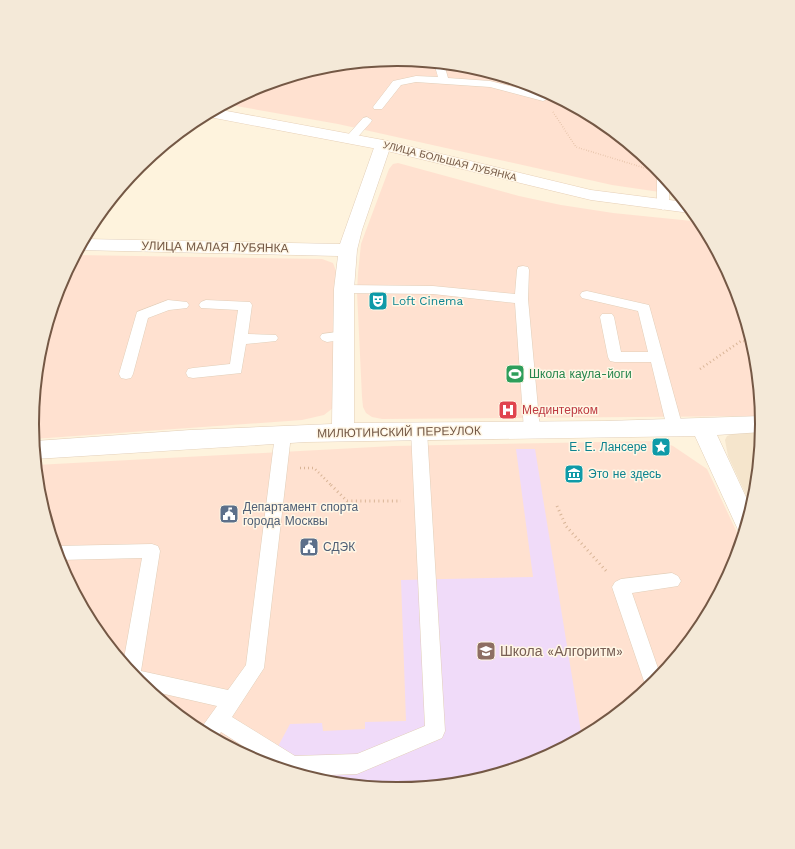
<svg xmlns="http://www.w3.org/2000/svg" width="795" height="849" font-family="'Work Sans',sans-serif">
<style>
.residential{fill:#f5e5cc}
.commercial{fill:#ffe1d0}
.education{fill:#f0dbf9}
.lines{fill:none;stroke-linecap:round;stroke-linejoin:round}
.service-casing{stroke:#e2cfb9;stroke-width:1}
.minor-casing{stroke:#e2cfb9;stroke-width:1}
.secondary-casing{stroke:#e7d0b7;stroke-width:1}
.path-far2{stroke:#d9b597;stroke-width:1.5;stroke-dasharray:0.5 2;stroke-linecap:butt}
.path-far1{stroke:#d9b597;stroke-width:2.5;stroke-dasharray:1 3;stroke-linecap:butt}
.path{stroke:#d9b597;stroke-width:3;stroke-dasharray:1 3.5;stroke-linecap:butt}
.service{fill:#fff;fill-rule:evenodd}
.minor{fill:#fff;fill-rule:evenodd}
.secondary{fill:#fff;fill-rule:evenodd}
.labels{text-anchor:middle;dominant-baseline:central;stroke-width:3;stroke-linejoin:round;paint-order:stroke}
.far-street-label{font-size:10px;fill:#745845;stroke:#fff6e5}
.street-label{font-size:12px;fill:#745845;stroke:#fff6e5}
.culture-label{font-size:12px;fill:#0d838f;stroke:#fff6e5;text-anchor:start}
.leisure-label{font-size:12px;fill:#27864d;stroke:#fff6e5;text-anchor:start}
.health-label{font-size:12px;fill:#be3a42;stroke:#fff6e5;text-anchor:start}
.service-label{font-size:12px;fill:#4e5e75;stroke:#fff6e5;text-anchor:start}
.near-education-label{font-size:14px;fill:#785e54;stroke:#fff6e5;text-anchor:start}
.rim{fill:none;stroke:#745845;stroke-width:2}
</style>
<rect width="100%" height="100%" fill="#fef3dd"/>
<!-- residential -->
<polygon class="residential" points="762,432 756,496 752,508 728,456 725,440 727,436 733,434"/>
<!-- commercial -->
<g class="commercial">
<polygon points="398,59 469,66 538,87 601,121 656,166 680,195 612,185 338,124 225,104 258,87 326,66"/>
<polygon points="398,163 519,196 561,205 613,213 702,222 735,285 756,353 762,416 382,419 372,417 366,413 363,407 362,397 357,292 358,273 361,244 365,233 389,169 393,164"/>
<polygon points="76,255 322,259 333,263 336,271 333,408 324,415 302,420 33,439 32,424 39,353 60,284"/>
<polygon points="660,441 673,446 707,469 742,543 735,565 701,628 656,683 600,729 537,762 469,783 397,790 326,783 257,762 194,728 139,683 93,627 60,564 39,496 36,465 393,446"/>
</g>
<!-- education -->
<polygon class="education" points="516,449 535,449 582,738 537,762 469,783 397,790 326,783 268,765 290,724 322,723 323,731 365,729 365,722 406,721 401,580 533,577"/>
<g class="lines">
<!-- service casing -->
<g class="service-casing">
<g id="service">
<polygon points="434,63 444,64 448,78 490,81 542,94 547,92 554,96 543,101 490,87 416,82 401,85 382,109 374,109 373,107 393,81 416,76 438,77"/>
<polygon points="367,117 372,120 371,122 355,140 347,140 345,138 347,136 363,118"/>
<polygon points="661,172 669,182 669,206 663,210 657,206 657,175"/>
<polygon points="523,266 528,267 529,270 528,299 540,430 537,434 532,436 527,434 524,430 515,303 433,294 344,293 339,292 337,289 339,286 344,285 433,286 515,294 517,270 518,267"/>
<polygon points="587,291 649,305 683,428 680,432 675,434 670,432 667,428 651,362 615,362 610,361 608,357 600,317 602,314 612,314 614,317 621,352 648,352 638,311 582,298 580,295 582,292"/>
<polygon points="168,300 187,302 189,305 187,308 169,310 148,318 133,374 131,378 126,379 121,378 119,374 137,312"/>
<polygon points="206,300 250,302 252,305 248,334 276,335 278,338 276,341 246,344 241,373 193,378 188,377 186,373 188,369 193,368 230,364 238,310 201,308 199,305 201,302"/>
<polygon points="344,331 349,333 351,336 349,339 327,342 322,340 320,337 322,334"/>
<polygon points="419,425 424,427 427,431 445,731 442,738 357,774 302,776 279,769 221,732 215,740 199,731 217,706 147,690 139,683 123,664 142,558 59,560 54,546 56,546 152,544 158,546 160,551 141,671 228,690 246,665 275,435 278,431 283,429 288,431 291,435 264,668 232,717 295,756 357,754 425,726 411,431 414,427"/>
<polygon points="672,573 678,576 681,581 678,586 632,593 661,677 647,690 612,587 615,582 621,579"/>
</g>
</g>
<!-- minor casing -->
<g class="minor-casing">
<polygon id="minor" points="383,140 389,142 391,145 362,230 357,250 354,289 354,423 606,421 762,416 762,432 717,435 752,510 744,534 739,532 695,436 306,442 35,459 35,441 190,430 332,424 334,289 338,256 78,250 84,239 340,244 375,145 377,142"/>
</g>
<!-- secondary casing -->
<g class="secondary-casing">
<polygon id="secondary" points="216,109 383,140 591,190 685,202 694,212 690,213 591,200 383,150 204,116"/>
</g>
<!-- path-far2 -->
<g class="path-far2">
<polyline points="553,112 576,147 648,169"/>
<polyline points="188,127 189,125"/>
</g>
<!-- path-far1 -->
<g class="path-far1">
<polyline points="700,369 741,341 752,341"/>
<polyline points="300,468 314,468 332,486"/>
</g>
<!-- path -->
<g class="path">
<polyline points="331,485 347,501 401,501"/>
<polyline points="557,506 566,526 607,572"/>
</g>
<!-- service -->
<use href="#service" class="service"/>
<!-- minor -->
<use href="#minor" class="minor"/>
<!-- secondary -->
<use href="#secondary" class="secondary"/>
</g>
<!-- icons -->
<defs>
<g id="theatre-square" transform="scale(1)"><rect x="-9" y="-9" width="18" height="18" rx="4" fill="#0f9aa8" stroke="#fff6e5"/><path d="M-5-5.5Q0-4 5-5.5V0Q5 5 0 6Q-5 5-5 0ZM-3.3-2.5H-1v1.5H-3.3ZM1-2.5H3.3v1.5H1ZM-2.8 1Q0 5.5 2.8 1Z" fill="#fff"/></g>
<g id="stadium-square" transform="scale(1)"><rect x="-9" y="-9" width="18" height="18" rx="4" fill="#2e9e5b" stroke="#fff6e5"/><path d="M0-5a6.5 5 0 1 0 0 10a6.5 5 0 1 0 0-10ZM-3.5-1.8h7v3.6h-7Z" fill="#fff"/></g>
<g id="hospital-square" transform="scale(1)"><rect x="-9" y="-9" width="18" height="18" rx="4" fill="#e0444e" stroke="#fff6e5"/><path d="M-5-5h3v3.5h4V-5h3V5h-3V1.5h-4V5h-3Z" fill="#fff"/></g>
<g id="sight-square" transform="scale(1)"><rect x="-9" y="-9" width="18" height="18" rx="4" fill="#0f9aa8" stroke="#fff6e5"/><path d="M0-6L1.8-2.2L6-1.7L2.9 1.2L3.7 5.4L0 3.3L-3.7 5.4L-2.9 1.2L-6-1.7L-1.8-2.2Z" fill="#fff"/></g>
<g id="museum-square" transform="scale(1)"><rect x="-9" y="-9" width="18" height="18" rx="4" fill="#0f9aa8" stroke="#fff6e5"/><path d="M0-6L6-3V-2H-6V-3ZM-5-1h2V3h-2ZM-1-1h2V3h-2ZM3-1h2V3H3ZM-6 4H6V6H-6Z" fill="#fff"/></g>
<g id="civic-square" transform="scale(1)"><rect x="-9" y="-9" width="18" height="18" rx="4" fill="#5c6f8a" stroke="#fff6e5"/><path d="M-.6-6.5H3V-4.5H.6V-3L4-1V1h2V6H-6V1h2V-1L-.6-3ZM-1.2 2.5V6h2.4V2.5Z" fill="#fff"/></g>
<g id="school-square" transform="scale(1)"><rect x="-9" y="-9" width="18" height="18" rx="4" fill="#8d6e63" stroke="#fff6e5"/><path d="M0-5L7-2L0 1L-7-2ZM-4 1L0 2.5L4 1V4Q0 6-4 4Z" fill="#fff"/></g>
</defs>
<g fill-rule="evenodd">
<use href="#theatre-square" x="378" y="301"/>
<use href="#stadium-square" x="515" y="374"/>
<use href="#hospital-square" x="508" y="410"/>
<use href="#sight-square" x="661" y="447"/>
<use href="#museum-square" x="574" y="474"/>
<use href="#civic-square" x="229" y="514"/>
<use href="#civic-square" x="309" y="547"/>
<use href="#school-square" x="486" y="651"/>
</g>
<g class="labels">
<!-- far-street labels -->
<g class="far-street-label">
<text transform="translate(450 161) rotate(14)">УЛИЦА БОЛЬШАЯ ЛУБЯНКА</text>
</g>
<!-- street labels -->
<g class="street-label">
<text transform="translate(215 247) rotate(1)">УЛИЦА МАЛАЯ ЛУБЯНКА</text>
<text transform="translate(399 432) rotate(-1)">МИЛЮТИНСКИЙ ПЕРЕУЛОК</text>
</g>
<!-- culture labels -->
<g class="culture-label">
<text x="392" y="301">Loft Cinema</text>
<text x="647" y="447" text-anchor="end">Е. Е. Лансере</text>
<text x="588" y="474">Это не здесь</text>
</g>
<!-- leisure labels -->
<g class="leisure-label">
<text x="529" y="374">Школа каула-йоги</text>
</g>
<!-- health labels -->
<g class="health-label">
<text x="522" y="410">Мединтерком</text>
</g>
<!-- service labels -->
<g class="service-label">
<text x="243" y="507">Департамент спорта<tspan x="243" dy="14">города Москвы</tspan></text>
<text x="323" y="547">СДЭК</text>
</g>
<!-- near-education labels -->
<g class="near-education-label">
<text x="500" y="651">Школа «Алгоритм»</text>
</g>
</g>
<!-- crop -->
<path d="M0 0H795V849H0ZM39 424a358 358 0 1 1 716 0a358 358 0 1 1-716 0Z" fill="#f4e9d8" fill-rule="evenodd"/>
<path class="rim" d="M39 424a358 358 0 1 1 716 0a358 358 0 1 1-716 0Z"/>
</svg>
